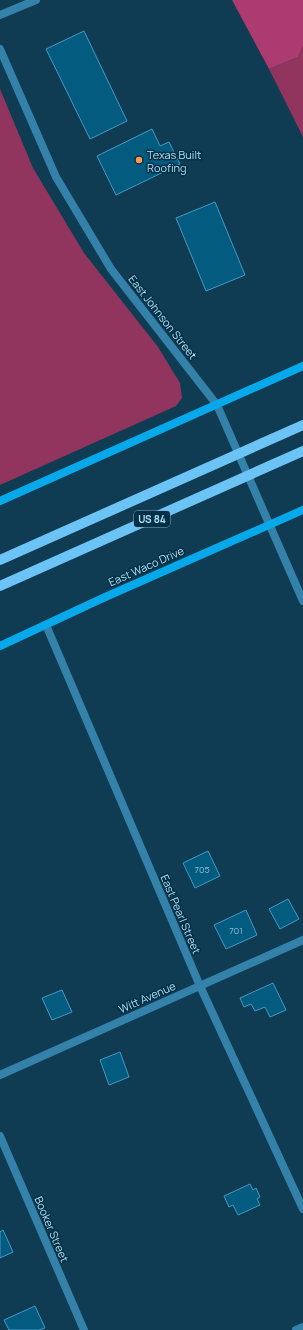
<svg xmlns="http://www.w3.org/2000/svg" width="303" height="1330" font-family="Manrope,sans-serif">
<style>
.green{fill:#91355e}
.forest{fill:#ac3b6f}
.building{fill:#035b80;stroke:#4798c4}
.lines{fill:none;stroke-linecap:round;stroke-linejoin:round}
.street{stroke:#3481aa;stroke-width:8}
.secondary{stroke:#08a9ea;stroke-width:8}
.primary{stroke:#6cc3f5;stroke-width:10}
.poi-dot{fill:#fd9d55;stroke:#023147;stroke-width:1.5}
.labels{text-anchor:middle;dominant-baseline:central;stroke-width:3;stroke-linejoin:round;paint-order:stroke}
.number-label{font-size:9px;fill:#8cbed8}
.shield{fill:#023147;stroke:#82abc2;stroke-width:1}
.shield-label{font-size:10px;font-weight:bold;fill:#b9dff6}
.poi-label{font-size:11px;fill:#b9dff6;stroke:#023147;text-anchor:start}
.street-label{font-size:11px;fill:#b9dff6;stroke:#023147}
</style>
<rect width="100%" height="100%" fill="#0f3c52"/>
<!-- green -->
<g class="green">
<polygon points="303,46 303,137 269,69 298,57"/>
<polygon points="0,89 33,168 84,253 158,347 180,383 182,398 176,406 0,485"/>
</g>
<!-- forest -->
<polygon class="forest" points="232,0 303,0 303,46 298,57 269,69"/>
<!-- building -->
<g class="building">
<polygon points="84,31 127,121 90,139 46,49"/>
<polygon points="152,129 160,146 169,142 180,164 116,195 97,156"/>
<polygon points="215,202 245,275 206,291 176,218"/>
<polygon points="208,851 220,876 195,888 183,863"/>
<polygon points="288,899 299,919 280,929 269,909"/>
<polygon points="246,910 257,935 226,949 214,925"/>
<polygon points="273,983 286,1010 270,1017 265,1007 255,1011 251,1004 244,1007 240,998"/>
<polygon points="62,990 72,1012 52,1020 42,998"/>
<polygon points="120,1052 129,1077 109,1085 100,1060"/>
<polygon points="250,1184 253,1190 256,1188 260,1197 257,1199 260,1205 238,1215 233,1205 229,1207 224,1196"/>
<polygon points="3,1230 13,1252 0,1258 0,1232"/>
<polygon points="35,1306 45,1328 39,1330 9,1330 4,1320"/>
</g>
<g class="lines">
<!-- street -->
<g class="street">
<polyline points="0,15 36,0"/>
<polyline points="0,49 56,177 111,269 217,405 303,601"/>
<polyline points="46,625 200,986 303,1209"/>
<polyline points="0,1075 303,940"/>
<polyline points="0,1136 84,1330"/>
<polyline points="296,1330 303,1327"/>
</g>
<!-- secondary -->
<g class="secondary">
<polyline points="0,501 303,366"/>
<polyline points="0,646 103,598 303,510"/>
</g>
<!-- primary -->
<g class="primary">
<polyline points="0,560 303,425"/>
<polyline points="0,586 303,451"/>
</g>
</g>
<!-- markers -->
<circle class="poi-dot" cx="139" cy="160" r="4"/>
<g class="labels">
<!-- number labels -->
<g class="number-label">
<text x="202" y="869">705</text>
<text x="236" y="930">701</text>
</g>
<!-- shield labels -->
<rect class="shield" x="134" y="511" width="36" height="16" rx="3"/>
<g class="shield-label">
<text x="152" y="519">US 84</text>
</g>
<!-- poi labels -->
<g class="poi-label">
<text x="147" y="154">Texas Built<tspan x="147" dy="13">Roofing</tspan></text>
</g>
<!-- street labels -->
<g class="street-label">
<text transform="translate(163 317) rotate(52)">East Johnson Street</text>
<text transform="translate(146 566) rotate(-24)">East Waco Drive</text>
<text transform="translate(181 914) rotate(67)">East Pearl Street</text>
<text transform="translate(147 997) rotate(-24)">Witt Avenue</text>
<text transform="translate(52 1229) rotate(67)">Booker Street</text>
</g>
</g>
</svg>
